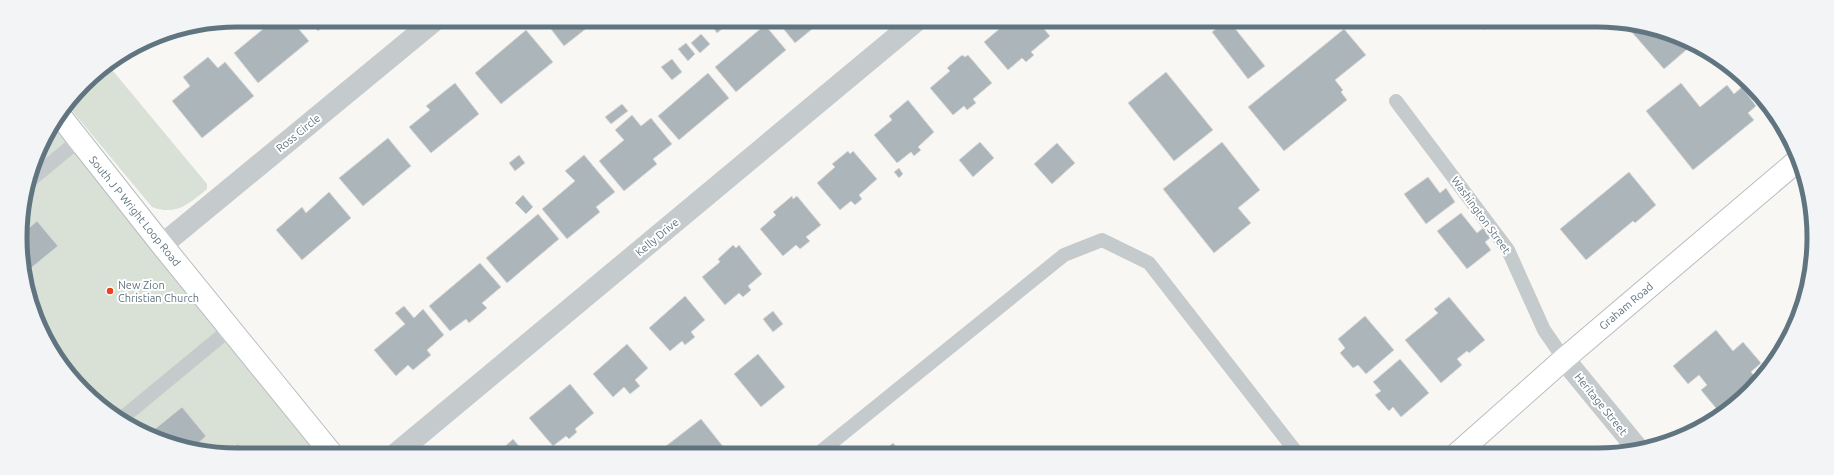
<svg xmlns="http://www.w3.org/2000/svg" width="1834" height="475" font-family="Ubuntu,sans-serif">
<style>
.green{fill:#d9e0d5}
.building{fill:#abb5ba;stroke:#d9d9d7}
.lines{fill:none;stroke-linecap:round;stroke-linejoin:round}
.secondary-casing{stroke:#b7bdc1;stroke-width:24}
.lane{stroke:#c5cacc;stroke-width:14}
.street{stroke:#c5cacc;stroke-width:22}
.secondary{stroke:#fff;stroke-width:22}
.poi-dot{fill:#ec4020;stroke:#fff;stroke-width:1.5}
.labels{text-anchor:middle;dominant-baseline:central;stroke-width:4;stroke-linejoin:round;paint-order:stroke}
.street-label{font-size:11px;fill:#617581;stroke:#fff}
.poi-label{font-size:11px;fill:#617581;stroke:#fff;text-anchor:start}
.rim{fill:none;stroke:#617581;stroke-width:5}
</style>
<rect width="100%" height="100%" fill="#f8f7f4"/>
<!-- green -->
<g class="green">
<path d="M108,65L207,184V189C189,204 176,216 152,207L69,107L94,74Z"/>
<polygon points="61,117 331,453 209,453 129,426 65,370 27,294 20,223 42,142"/>
</g>
<!-- building -->
<g class="building">
<polygon points="274,20 291,20 309,41 258,83 234,53"/>
<polygon points="309,20 338,20 328,28 326,24 318,31"/>
<polygon points="544,20 597,20 564,46"/>
<polygon points="718,21 723,21 727,25 717,33 712,26"/>
<polygon points="777,21 822,21 795,43"/>
<polygon points="1003,21 1037,21 1050,36 1031,52 1034,55 1026,62 1022,58 1008,70 984,42 1005,24"/>
<polygon points="1225,21 1229,21 1265,66 1248,79 1212,32"/>
<polygon points="1478,22 1494,22 1484,30"/>
<polygon points="1623,22 1625,22 1692,45 1664,69"/>
<polygon points="765,25 786,50 736,92 715,67"/>
<polygon points="1344,29 1366,55 1335,80 1343,90 1341,92 1347,100 1284,151 1248,107"/>
<polygon points="526,30 553,62 501,104 475,73"/>
<polygon points="169,34 171,36 163,42 157,36"/>
<polygon points="701,34 710,44 700,53 691,43"/>
<polygon points="686,43 695,54 688,61 678,49"/>
<polygon points="962,55 965,57 968,55 992,83 973,99 976,103 967,110 964,106 953,115 930,88 950,71 947,68"/>
<polygon points="208,57 218,68 225,62 254,96 202,138 172,101 190,86 183,77"/>
<polygon points="672,59 682,72 672,80 661,67"/>
<polygon points="1166,72 1213,130 1174,161 1128,103"/>
<polygon points="708,73 729,98 679,140 658,116"/>
<polygon points="455,83 479,114 431,153 409,127 430,110 426,106"/>
<polygon points="1681,83 1700,107 1727,85 1734,94 1742,87 1756,106 1748,113 1754,120 1693,170 1646,111"/>
<polygon points="908,100 934,132 918,147 921,150 914,156 911,152 897,163 874,135 892,120 889,116"/>
<polygon points="622,104 628,111 611,124 605,117"/>
<polygon points="632,115 641,126 651,118 672,144 653,159 657,164 624,191 599,161 624,140 615,130"/>
<polygon points="388,138 411,166 363,206 339,178"/>
<polygon points="980,142 994,158 973,177 959,160"/>
<polygon points="1222,142 1260,190 1238,208 1251,223 1214,253 1163,189"/>
<polygon points="1057,143 1075,163 1052,184 1034,164"/>
<polygon points="848,151 850,154 853,151 877,179 859,195 862,199 855,205 851,201 840,210 817,183 835,167 832,164"/>
<polygon points="519,155 525,163 515,171 509,163"/>
<polygon points="584,155 615,192 596,207 600,212 567,239 542,209 575,181 565,171"/>
<polygon points="899,168 903,174 899,178 894,172"/>
<polygon points="1629,172 1656,205 1635,223 1633,221 1586,260 1560,229"/>
<polygon points="1428,177 1440,193 1446,188 1455,202 1426,224 1404,194"/>
<polygon points="329,192 351,218 302,260 276,230 302,207 306,213"/>
<polygon points="523,195 533,207 526,214 515,203"/>
<polygon points="792,196 793,199 797,196 821,225 806,237 810,241 800,249 796,245 783,256 760,229 776,215 773,212"/>
<polygon points="1461,213 1477,233 1483,228 1490,238 1485,242 1491,250 1467,269 1437,231"/>
<polygon points="538,214 559,239 507,283 486,258"/>
<polygon points="37,221 58,246 25,273 22,234"/>
<polygon points="733,245 736,248 739,245 762,274 748,286 751,290 743,297 739,293 725,305 702,277 720,262 718,259"/>
<polygon points="480,263 501,287 482,303 487,308 469,323 466,319 450,331 429,306"/>
<polygon points="685,296 705,320 691,332 695,337 685,345 682,341 670,351 649,328"/>
<polygon points="1449,297 1485,340 1469,353 1467,351 1457,359 1462,365 1441,383 1405,340 1438,313 1434,309"/>
<polygon points="404,306 414,318 423,309 444,335 427,350 431,355 413,370 408,365 396,376 374,350 405,324 395,313"/>
<polygon points="773,311 783,324 773,332 763,319"/>
<polygon points="1365,316 1394,350 1366,374 1358,365 1353,368 1340,353 1345,348 1338,339"/>
<polygon points="1716,330 1733,351 1743,342 1761,363 1751,372 1758,380 1757,382 1720,413 1701,390 1707,385 1699,375 1688,384 1673,366"/>
<polygon points="627,344 648,368 635,380 640,386 630,394 624,387 613,397 593,374"/>
<polygon points="758,354 785,387 761,407 734,374"/>
<polygon points="1400,359 1429,393 1401,417 1393,407 1389,411 1375,395 1381,391 1373,382"/>
<polygon points="570,384 594,413 575,429 577,432 569,439 566,436 553,446 529,418"/>
<polygon points="182,407 206,436 193,448 150,433"/>
<polygon points="701,419 725,449 720,453 657,453"/>
<polygon points="513,439 525,453 498,453"/>
<polygon points="893,443 901,453 881,453"/>
<polygon points="238,444 246,453 226,453"/>
</g>
<g class="lines">
<!-- secondary casing -->
<g class="secondary-casing">
<g id="secondary">
<polyline points="61,117 162,245 331,453"/>
<polyline points="1458,453 1564,359 1797,161"/>
</g>
</g>
<!-- lane -->
<g class="lane">
<polyline points="1396,101 1508,250 1544,330 1564,359"/>
<polyline points="33,178 79,140"/>
<polyline points="121,419 230,329"/>
<polyline points="819,453 1064,255 1102,240 1149,263 1297,453"/>
</g>
<!-- street -->
<g class="street">
<polyline points="162,245 435,20"/>
<polyline points="1564,359 1638,449"/>
<polyline points="397,453 916,21"/>
</g>
<!-- secondary -->
<use href="#secondary" class="secondary"/>
</g>
<!-- markers -->
<circle class="poi-dot" cx="110" cy="291" r="4"/>
<g class="labels">
<!-- street labels -->
<g class="street-label">
<text transform="translate(298 133) rotate(-39)">Ross Circle</text>
<text transform="translate(135 211) rotate(51)">South J P Wright Loop Road</text>
<text transform="translate(1481 215) rotate(54)">Washington Street</text>
<text transform="translate(657 237) rotate(-40)">Kelly Drive</text>
<text transform="translate(1626 306) rotate(-40)">Graham Road</text>
<text transform="translate(1601 404) rotate(51)">Heritage Street</text>
</g>
<!-- poi labels -->
<g class="poi-label">
<text x="118" y="285">New Zion<tspan x="118" dy="13">Christian Church</tspan></text>
</g>
</g>
<!-- crop -->
<path d="M0 0H1834V475H0ZM237 27H1597A210 210 0 0 1 1807 237V238A210 210 0 0 1 1597 448H237A210 210 0 0 1 27 238V237A210 210 0 0 1 237 27Z" fill="#f2f4f5" fill-rule="evenodd"/>
<path class="rim" d="M237 27H1597A210 210 0 0 1 1807 237V238A210 210 0 0 1 1597 448H237A210 210 0 0 1 27 238V237A210 210 0 0 1 237 27Z"/>
</svg>
